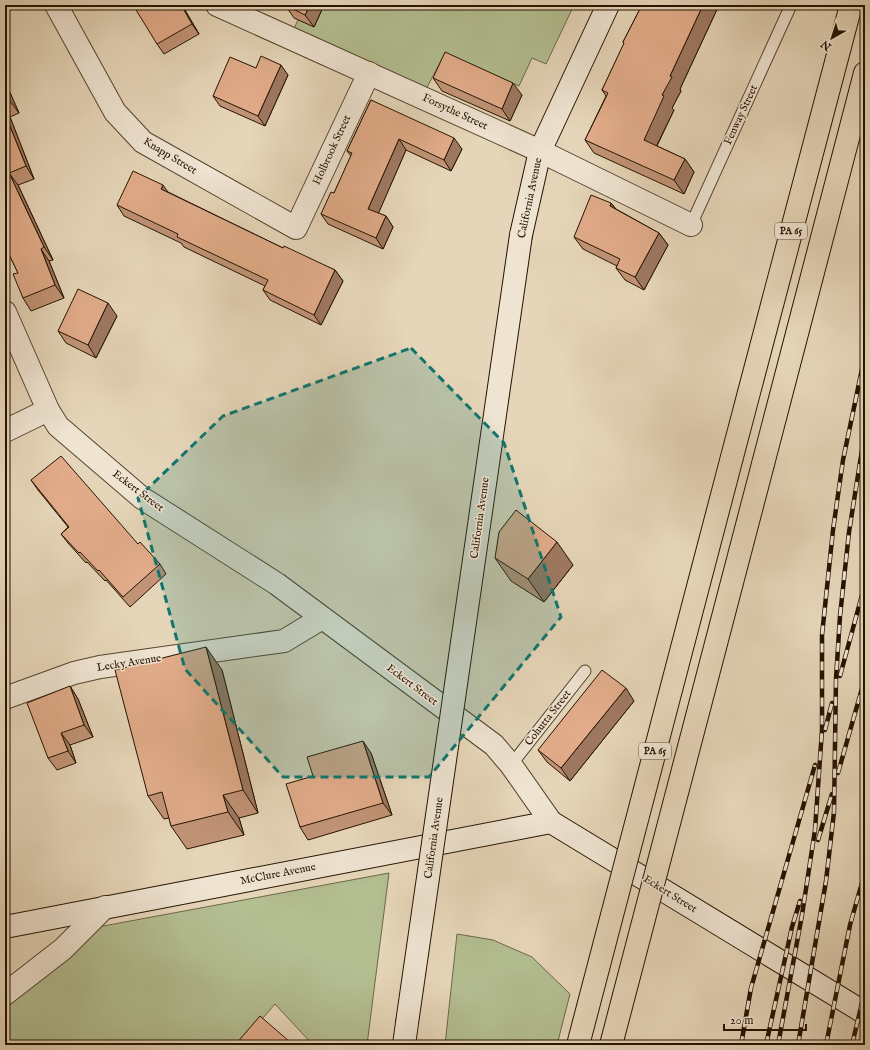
<svg xmlns="http://www.w3.org/2000/svg" width="870" height="1050" font-family="'IM FELL English',serif">
<style>
.green{fill:#b3be91;stroke:#6c6848}
.lines{fill:none;stroke-linecap:round;stroke-linejoin:round}
.lane-casing{stroke:#55442e;stroke-width:13}
.street-casing{stroke:#55442e;stroke-width:24}
.secondary-casing{stroke:#251300;stroke-width:24}
.highway-casing{stroke:#251300;stroke-width:24}
.lane{stroke:#efe4d2;stroke-width:11}
.street{stroke:#efe4d2;stroke-width:22}
.secondary{stroke:#efe4d2;stroke-width:22}
.highway{stroke:#e6d6b9;stroke-width:22}
.rail-casing{stroke:#251300;stroke-width:4.5}
.rail{stroke:#efe4d2;stroke-width:3;stroke-dasharray:9;stroke-linecap:butt}
.secondary-bridge-casing{stroke:#251300;stroke-width:24;stroke-linecap:butt}
.highway-bridge-casing{stroke:#251300;stroke-width:24;stroke-linecap:butt}
.secondary-bridge{stroke:#efe4d2;stroke-width:22}
.highway-bridge{stroke:#e6d6b9;stroke-width:22}
.wall{fill:#c29477;stroke:#251300}
.shaded-wall{fill:#9e7861;stroke:#251300}
.building{fill:#e2ac8a;stroke:#251300}
.marked{fill:#0f766e;fill-opacity:0.2;stroke:#0f766e;stroke-width:3;stroke-dasharray:8 5;stroke-linejoin:round}
.labels{text-anchor:middle;dominant-baseline:central;stroke-width:3;stroke-linejoin:round;paint-order:stroke}
.shield{fill:#efe4d2;stroke:#62523f;stroke-width:1}
.shield-label{font-size:10px;font-weight:bold;fill:#251300}
.street-label{font-size:11px;fill:#251300;stroke:#efe4d2}
</style>
<rect width="100%" height="100%" fill="#e6d6b9"/>
<filter id="stains"><feTurbulence type="fractalNoise" baseFrequency=".005" numOctaves="4"/><feColorMatrix values="0 0 0 0 .2 0 0 0 0 .09 0 0 0 0 .02 0 0 0 .5 -.17"/></filter>
<radialGradient id="worn" r=".72"><stop offset=".6" stop-color="#630" stop-opacity="0"/><stop offset="1" stop-color="#630" stop-opacity=".3"/></radialGradient>
<!-- green -->
<g class="green">
<polygon points="305,5 574,5 546,64 532,58 519,86 445,53 422,97 290,37"/>
<polygon points="389,873 367,1045 313,1045 275,1004 240,1045 5,1045 5,1009 98,927"/>
<polygon points="457,934 493,940 532,957 570,994 557,1045 445,1045"/>
</g>
<g class="lines">
<!-- lane casing -->
<g class="lane-casing">
<g id="lane">
<polyline points="691,225 791,5"/>
<polyline points="511,765 585,671"/>
</g>
</g>
<!-- street casing -->
<g class="street-casing">
<g id="street">
<polyline points="56,5 115,112 143,142 296,228 369,73"/>
<polyline points="217,5 540,151 691,225"/>
<polyline points="5,312 48,410 58,426 142,498 277,584 494,745 511,765 551,822"/>
<polyline points="5,431 48,410"/>
<polyline points="5,698 74,673 100,667 284,641 322,618"/>
<polyline points="5,994 63,949 105,907"/>
</g>
</g>
<!-- secondary casing -->
<g class="secondary-casing">
<g id="secondary">
<polyline points="521,235 540,151 608,5"/>
<polyline points="5,927 551,822 865,1013"/>
<polyline points="404,1045 407,1023"/>
</g>
</g>
<!-- highway casing -->
<g class="highway-casing">
<g id="highway">
<polyline points="732,457 851,5"/>
<polyline points="763,464 865,73"/>
</g>
</g>
<!-- lane -->
<use href="#lane" class="lane"/>
<!-- street -->
<use href="#street" class="street"/>
<!-- secondary -->
<use href="#secondary" class="secondary"/>
<!-- highway -->
<use href="#highway" class="highway"/>
<!-- rail casing -->
<g class="rail-casing">
<g id="rail">
<polyline points="840,676 865,584"/>
<polyline points="825,730 832,703"/>
<polyline points="838,773 865,678"/>
<polyline points="818,840 832,794"/>
<polyline points="741,1045 751,988 815,765"/>
<polyline points="766,1045 792,927 800,901"/>
<polyline points="778,1045 802,915 815,830 822,730 822,635 833,530 843,460 865,355"/>
<polyline points="798,1045 826,881 834,812 836,679 840,616 849,532 865,431"/>
<polyline points="826,1045 850,925 865,872"/>
<polyline points="852,1045 865,990"/>
</g>
</g>
<!-- rail -->
<use href="#rail" class="rail"/>
<!-- secondary-bridge casing -->
<g class="secondary-bridge-casing">
<polyline id="secondary-bridge" points="407,1023 521,235"/>
</g>
<!-- highway-bridge casing -->
<g class="highway-bridge-casing">
<g id="highway-bridge">
<polyline points="578,1045 732,457"/>
<polyline points="611,1045 763,464"/>
</g>
</g>
<!-- secondary-bridge -->
<use href="#secondary-bridge" class="secondary-bridge"/>
<!-- highway-bridge -->
<use href="#highway-bridge" class="highway-bridge"/>
</g>
<!-- wall -->
<g class="wall">
<polygon points="182,5 199,34 164,54 157,44"/>
<polygon points="285,5 324,5 314,27 294,18"/>
<polygon points="642,5 719,5 680,89 681,91 672,108 674,110 657,146 685,159 694,172 684,194 594,153 585,140 606,96 602,90 624,44 623,42"/>
<polygon points="256,68 288,75 265,126 220,106 213,96"/>
<polygon points="433,78 522,95 510,121 442,91"/>
<polygon points="5,84 8,88 19,113 10,117 34,179 18,185 53,260 49,261 64,298 31,311 23,298 18,273 5,246"/>
<polygon points="371,100 462,149 451,171 406,150 378,213 386,216 393,227 383,249 328,224 321,214 334,193 351,156 347,151"/>
<polygon points="168,192 283,248 335,270 343,281 321,325 270,300 263,290 265,286 184,247 181,243 124,216 117,205"/>
<polygon points="611,203 616,209 659,233 668,245 644,290 625,280 616,268 617,266 583,249 574,237"/>
<polygon points="117,316 96,358 66,343 58,331"/>
<polygon points="31,480 138,544 160,564 166,574 130,607 106,580 105,581 87,562 86,563 68,543 61,534 68,527 38,490"/>
<polygon points="495,558 573,565 544,602 511,581"/>
<polygon points="222,670 258,813 239,818 244,835 187,849 171,826 169,818 164,819 148,796"/>
<polygon points="70,686 78,699 93,737 70,745 76,763 57,770 48,758"/>
<polygon points="634,701 570,781 547,762 538,750"/>
<polygon points="371,753 392,815 308,840 300,827 313,776"/>
</g>
<!-- shaded-wall -->
<g class="shaded-wall">
<polygon points="181,5 182,5 199,34 192,24"/>
<polygon points="310,5 324,5 314,27 305,15"/>
<polygon points="703,5 719,5 680,89 681,91 672,108 674,110 653,153 644,140 670,76"/>
<polygon points="281,65 288,75 265,126 258,116"/>
<polygon points="513,83 522,95 510,121 502,109"/>
<polygon points="5,84 8,88 19,113 10,101 5,89"/>
<polygon points="5,110 10,117 34,179 26,166 5,114"/>
<polygon points="454,138 462,149 451,171 444,160"/>
<polygon points="399,139 406,150 376,219 368,209"/>
<polygon points="685,159 694,172 684,194 674,180"/>
<polygon points="9,173 18,185 53,260 44,247"/>
<polygon points="163,185 170,195 161,189"/>
<polygon points="611,203 620,215 610,206"/>
<polygon points="386,216 393,227 383,249 376,238"/>
<polygon points="659,233 668,245 644,290 635,277"/>
<polygon points="41,249 49,261 64,298 55,285"/>
<polygon points="335,270 343,281 321,325 314,315"/>
<polygon points="108,303 117,316 96,358 88,345"/>
<polygon points="557,542 573,565 544,602 528,579"/>
<polygon points="206,647 222,670 258,813 243,790"/>
<polygon points="70,686 78,699 93,737 84,725"/>
<polygon points="626,688 634,701 570,781 561,768"/>
<polygon points="61,733 70,745 76,763 68,751"/>
<polygon points="363,741 371,753 392,815 383,803"/>
<polygon points="223,795 239,818 244,835 228,812"/>
<polygon points="290,1042 293,1045 287,1045"/>
</g>
<!-- building -->
<g class="building">
<polygon points="133,5 181,5 192,24 157,44"/>
<polygon points="285,5 310,5 305,15"/>
<polygon points="642,5 703,5 670,76 672,77 662,95 664,96 644,140 685,159 674,180 585,140 608,93 602,90 624,43 623,42"/>
<polygon points="445,52 513,83 502,109 433,78"/>
<polygon points="261,56 281,65 258,116 213,96 230,57 256,68"/>
<polygon points="5,89 10,101 5,103"/>
<polygon points="371,100 454,138 444,160 399,139 368,209 386,216 376,238 321,214 331,192 334,193 352,153 347,151"/>
<polygon points="5,114 26,166 9,173 44,247 41,249 55,285 23,298 13,274 18,273 5,246"/>
<polygon points="133,171 163,185 161,189 283,248 284,246 335,270 314,315 263,290 268,280 177,237 178,234 117,205"/>
<polygon points="591,195 611,203 610,206 659,233 635,277 616,268 620,259 574,237"/>
<polygon points="78,289 108,303 88,345 58,331"/>
<polygon points="61,456 138,544 140,542 160,564 123,597 99,570 98,571 80,552 79,553 61,534 69,527 31,480"/>
<polygon points="516,510 557,542 528,579 495,558 499,532"/>
<polygon points="206,647 243,790 223,795 228,812 171,826 162,792 148,796 115,670"/>
<polygon points="602,670 626,688 561,768 538,750"/>
<polygon points="70,686 84,725 61,733 68,751 48,758 27,703"/>
<polygon points="363,741 383,803 300,827 286,784 313,776 307,757"/>
<polygon points="260,1016 290,1042 287,1045 235,1045"/>
</g>
<!-- marked area -->
<path class="marked" d="M411,348L504,443L561,617L429,777H283L185,669L138,498L223,416Z"/>
<g class="labels">
<!-- shield labels -->
<g class="shield">
<rect x="775" y="223" width="32" height="16" rx="3"/>
<rect x="639" y="743" width="32" height="16" rx="3"/>
</g>
<g class="shield-label">
<text x="791" y="231">PA 65</text>
<text x="655" y="751">PA 65</text>
</g>
<!-- street labels -->
<g class="street-label">
<text transform="translate(455 112) rotate(25)">Forsythe Street</text>
<text transform="translate(741 115) rotate(-65)">Fenway Street</text>
<text transform="translate(332 150) rotate(-65)">Holbrook Street</text>
<text transform="translate(170 156) rotate(31)">Knapp Street</text>
<text transform="translate(530 198) rotate(-78)">California Avenue</text>
<text transform="translate(138 491) rotate(37)">Eckert Street</text>
<text transform="translate(480 518) rotate(-82)">California Avenue</text>
<text transform="translate(129 663) rotate(-9)">Lecky Avenue</text>
<text transform="translate(412 685) rotate(37)">Eckert Street</text>
<text transform="translate(548 718) rotate(-52)">Cohutta Street</text>
<text transform="translate(434 838) rotate(-82)">California Avenue</text>
<text transform="translate(278 874) rotate(-11)">McClure Avenue</text>
<text transform="translate(670 894) rotate(32)">Eckert Street</text>
</g>
</g>
<!-- margin -->
<rect width="870" height="1050" fill="none" stroke="#e6d6b9" stroke-width="20"/>
<rect x="6" y="6" width="858" height="1038" fill="none" stroke="#251300" stroke-width="2"/>
<rect x="10" y="10" width="850" height="1030" fill="none" stroke="#251300"/>
<!-- north arrow -->
<g transform="translate(832 38) rotate(219)" stroke="#efe4d2" stroke-width="3" paint-order="stroke">
<path d="M0-3L7 15L0 10L-7 15Z" fill="#251300"/>
<text y="-6" font-size="11" font-weight="bold" text-anchor="middle" fill="#251300">N</text>
</g>
<!-- scale -->
<path d="M724 1024v6h82v-6" fill="none" stroke="#251300" stroke-width="2"/>
<text x="730" y="1024" font-size="12" fill="#251300" stroke="#efe4d2" stroke-width="3" paint-order="stroke">20 m</text>
<rect width="100%" height="100%" filter="url(#stains)"/>
<rect width="100%" height="100%" fill="url(#worn)"/>
</svg>
